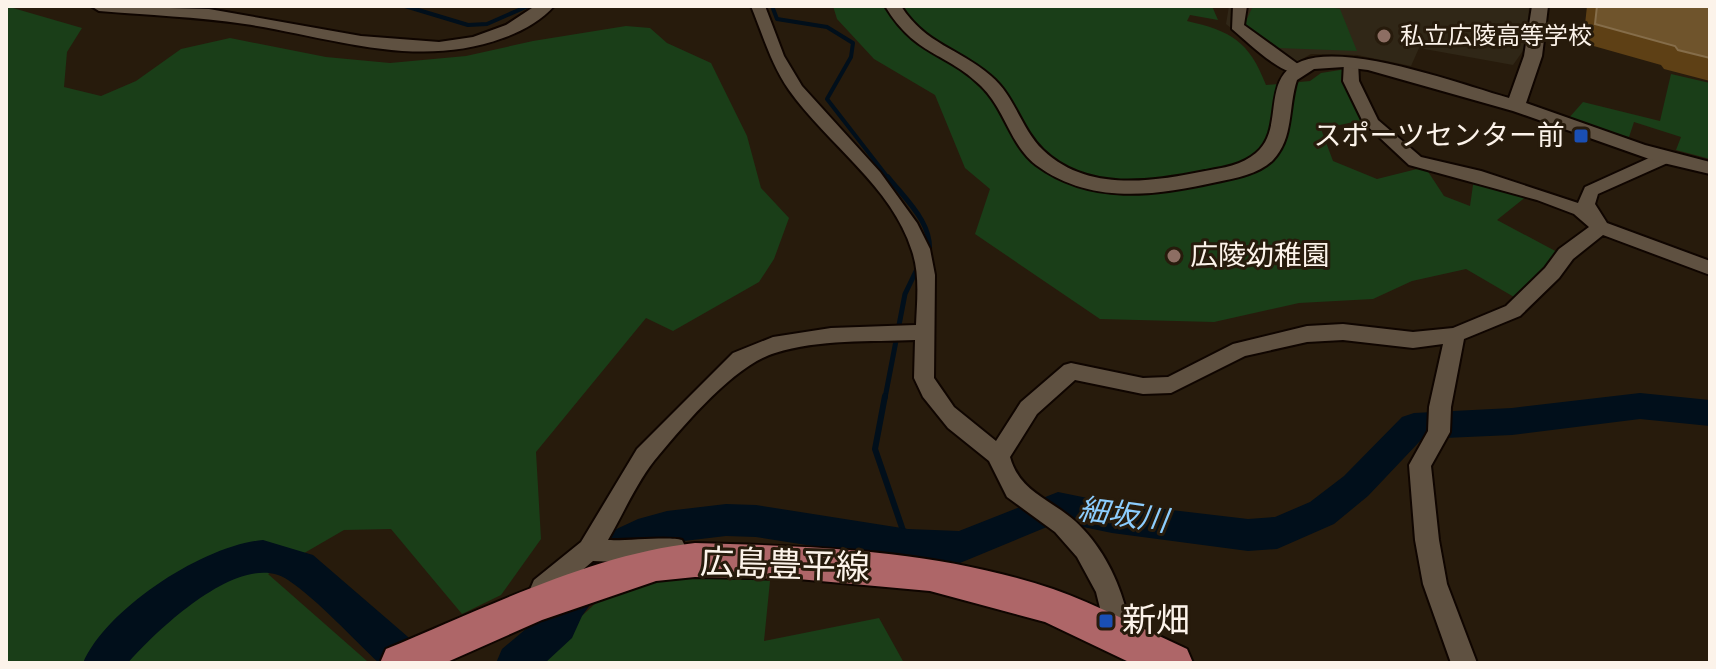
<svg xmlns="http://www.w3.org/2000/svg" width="1716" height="669" font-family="'Sofia Sans Condensed','Noto Sans JP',sans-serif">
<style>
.education{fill:#302717}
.green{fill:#1a3e18}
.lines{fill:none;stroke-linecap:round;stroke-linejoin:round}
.stream-far2{stroke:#010f1b;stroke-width:4}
.stream-far1{stroke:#010f1b;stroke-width:5}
.stream{stroke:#010f1b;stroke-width:6}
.river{fill:#010f1b;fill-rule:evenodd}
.minor-casing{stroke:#0f0500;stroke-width:4}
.tertiary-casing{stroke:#0f0500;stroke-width:4}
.primary-casing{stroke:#0f0500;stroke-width:4}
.minor{fill:#5f5141;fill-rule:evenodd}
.tertiary{fill:#5f5141;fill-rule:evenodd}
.primary{fill:#ae6668;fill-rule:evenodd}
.wall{fill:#5e4015}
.building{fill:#6f542c;stroke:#856d4a;stroke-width:2}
.education-dot{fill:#8d6e63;stroke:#271b0c;stroke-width:3}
.transit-dot{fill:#1a4fb4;stroke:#271b0c;stroke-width:3}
.labels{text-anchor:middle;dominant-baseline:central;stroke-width:6;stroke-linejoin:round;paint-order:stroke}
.far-poi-label{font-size:24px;fill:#fcf3ea;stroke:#271b0c;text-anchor:start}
.poi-label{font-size:28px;fill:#fcf3ea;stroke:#271b0c;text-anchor:end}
.water-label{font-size:30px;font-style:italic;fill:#8ccdfe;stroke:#271b0c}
.near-street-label{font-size:34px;fill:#fcf3ea;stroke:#271b0c}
.near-poi-label{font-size:34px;fill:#fcf3ea;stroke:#271b0c;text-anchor:start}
</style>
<rect width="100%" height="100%" fill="#271b0c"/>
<!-- education -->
<polygon class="education" points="1229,6 1529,6 1527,45 1513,65 1419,48 1411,66 1357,55 1311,54 1283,70 1226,24"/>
<!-- green -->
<g class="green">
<polygon points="6,6 82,28 67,52 64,87 101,96 136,81 181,49 230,38 326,57 390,63 466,56 533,41 626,26 650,28 667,43 711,63 747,136 761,188 789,218 774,259 759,282 673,331 646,318 536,452 541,539 501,595 462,614 391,529 344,530 268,574 367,661 6,663"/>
<path d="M833,6H1212L1218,20L1190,15L1187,21C1231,31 1249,41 1266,85L1310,81L1321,73L1346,69L1363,120L1321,129L1333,161L1377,179L1425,167L1444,196L1470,206L1474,178L1527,196L1497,220L1559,253L1534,284L1514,297L1466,269L1412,281L1373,299L1299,303L1214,322L1100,319L975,234L990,189L965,168L935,95L874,59L837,19Z"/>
<polygon points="1253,6 1324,6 1340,9 1357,51 1278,48 1244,25"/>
<polygon points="1671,74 1710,83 1710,159 1676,150 1681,137 1634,122 1629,137 1568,119 1583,102 1660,121"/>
<polygon points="689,572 770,581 764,641 879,618 904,663 531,663 612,588"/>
</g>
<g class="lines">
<!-- stream-far2 -->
<g class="stream-far2">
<polyline points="405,6 468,25 487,24 528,6"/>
<polyline points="772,6 777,19 827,27 853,43 851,57 827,99 889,179"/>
</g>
<!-- stream-far1 -->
<g class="stream-far1">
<path d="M888,177C906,200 934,224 929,255"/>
<polyline points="885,398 905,294 919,265"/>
</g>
<!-- stream -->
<polyline class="stream" points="885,396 875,449 908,545"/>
<!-- river -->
<g class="river">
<polygon points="1640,393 1710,400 1710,426 1640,419 1512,435 1422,439 1368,496 1334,524 1277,549 1248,551 1112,533 1059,522 960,563 908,561 756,537 726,536 667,543 646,549 621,563 582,616 572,638 545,663 496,663 502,649 546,612 556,592 595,539 638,519 667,511 726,504 756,505 908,529 959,531 1058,492 1112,503 1248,519 1275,517 1310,502 1344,476 1402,417 1414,413 1512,408"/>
<path d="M263,540L313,555L422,649L428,663H379C352,638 318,600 288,580C242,548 156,631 128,663H83C107,608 204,545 263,540Z"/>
</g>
<!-- minor casing -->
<g class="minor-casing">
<g id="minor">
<path d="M751,6H765L784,56L802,86L880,172L917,223L930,249L935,275L934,378L954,407L996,441L1021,402L1064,365L1071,363L1143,378L1168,377L1233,344L1307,326L1343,324L1413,332L1453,328L1506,306L1545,268L1559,249L1589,227L1574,214L1537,200L1409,165L1363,122L1343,81L1344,62L1351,58L1358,62L1359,81L1378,120L1421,157L1481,171L1578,203L1585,187L1660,153H1672L1674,157L1672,161L1598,194L1595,204L1607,223L1710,261V275L1603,235L1573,259L1559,278L1520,316L1464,339L1451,407L1450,432L1431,466L1439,540L1447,584L1477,663H1451L1423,584L1415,540L1409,465L1428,431L1429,407L1443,344L1413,348L1343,340L1307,342L1245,356L1171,393L1143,394L1075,380L1037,414L1010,457C1019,491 1050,499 1075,521C1099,543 1116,574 1125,606C1129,619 1134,634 1128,648L1119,651L1110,648L1096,592L1077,557L1055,532L1007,497L989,461L948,428L923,397L914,378L915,340C870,342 819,339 775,353C734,365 682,427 654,461C636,484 623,514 608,540C626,541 670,536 682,540L686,548L682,556L641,563L593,561L552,596L546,609L537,613L528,609L525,601L534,580L581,542L637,449L733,353L773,337L831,328L916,325C917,301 920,274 912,251C892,186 827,144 789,90C771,64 763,35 751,6Z"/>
<path d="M1233,6H1247L1244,25L1302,67V73C1282,77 1248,42 1232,29Z"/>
</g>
</g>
<!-- tertiary casing -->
<g class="tertiary-casing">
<g id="tertiary">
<path d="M91,6L209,9L361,36L439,42L473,37L506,25L535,6H554C542,20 521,32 503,38C417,70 331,37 245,24C197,17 148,15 99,11Z"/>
<path d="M885,6H901C926,45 959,48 991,76C1015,96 1021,129 1043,150C1087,192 1151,182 1205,171C1223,168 1242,165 1256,153C1286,128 1259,77 1302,61C1349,43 1460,84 1509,98L1524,56L1532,6H1548L1542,56L1526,103L1645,145L1710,162V174L1655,161L1513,111L1368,70L1344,67L1314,69L1297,80C1288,107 1294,138 1273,160C1259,174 1236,178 1217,182C1155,196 1090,205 1036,165C1010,145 1005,109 981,86C945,51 916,57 885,6Z"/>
</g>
</g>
<!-- primary casing -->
<g class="primary-casing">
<path id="primary" d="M695,543C816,546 937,550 1053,589C1098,605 1143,629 1187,649L1193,663H1131L1045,622L930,591L798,579L695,577L656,581L542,620L445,663H380L386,649C481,610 592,554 695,543Z"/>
</g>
<!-- minor -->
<use href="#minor" class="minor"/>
<!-- tertiary -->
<use href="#tertiary" class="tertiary"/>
<!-- primary -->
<use href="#primary" class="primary"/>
</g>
<!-- wall -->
<polygon class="wall" points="1587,6 1710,6 1710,81 1664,69 1661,65 1583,43"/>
<!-- building -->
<polygon class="building" points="1597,6 1710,6 1710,58 1678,50 1675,46 1595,24"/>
<!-- markers -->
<g class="education-dot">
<circle cx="1384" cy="36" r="8"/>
<circle cx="1174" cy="256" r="8"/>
</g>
<g class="transit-dot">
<rect x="1573" y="128" width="16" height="16" rx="4"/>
<rect x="1098" y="613" width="16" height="16" rx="4"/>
</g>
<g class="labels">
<!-- far-poi labels -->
<g class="far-poi-label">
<text x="1400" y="36">私立広陵高等学校</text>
</g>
<!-- poi labels -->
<g class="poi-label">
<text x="1565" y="136">スポーツセンター前</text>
<text x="1190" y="256" text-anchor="start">広陵幼稚園</text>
</g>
<!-- water labels -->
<g class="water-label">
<text transform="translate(1123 516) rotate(8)">細坂川</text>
</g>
<!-- near-street labels -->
<g class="near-street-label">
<text transform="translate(785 566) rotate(2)">広島豊平線</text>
</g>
<!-- near-poi labels -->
<g class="near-poi-label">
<text x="1122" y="621">新畑</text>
</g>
</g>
<!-- border -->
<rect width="1716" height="669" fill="none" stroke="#fcf3ea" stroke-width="16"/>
</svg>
